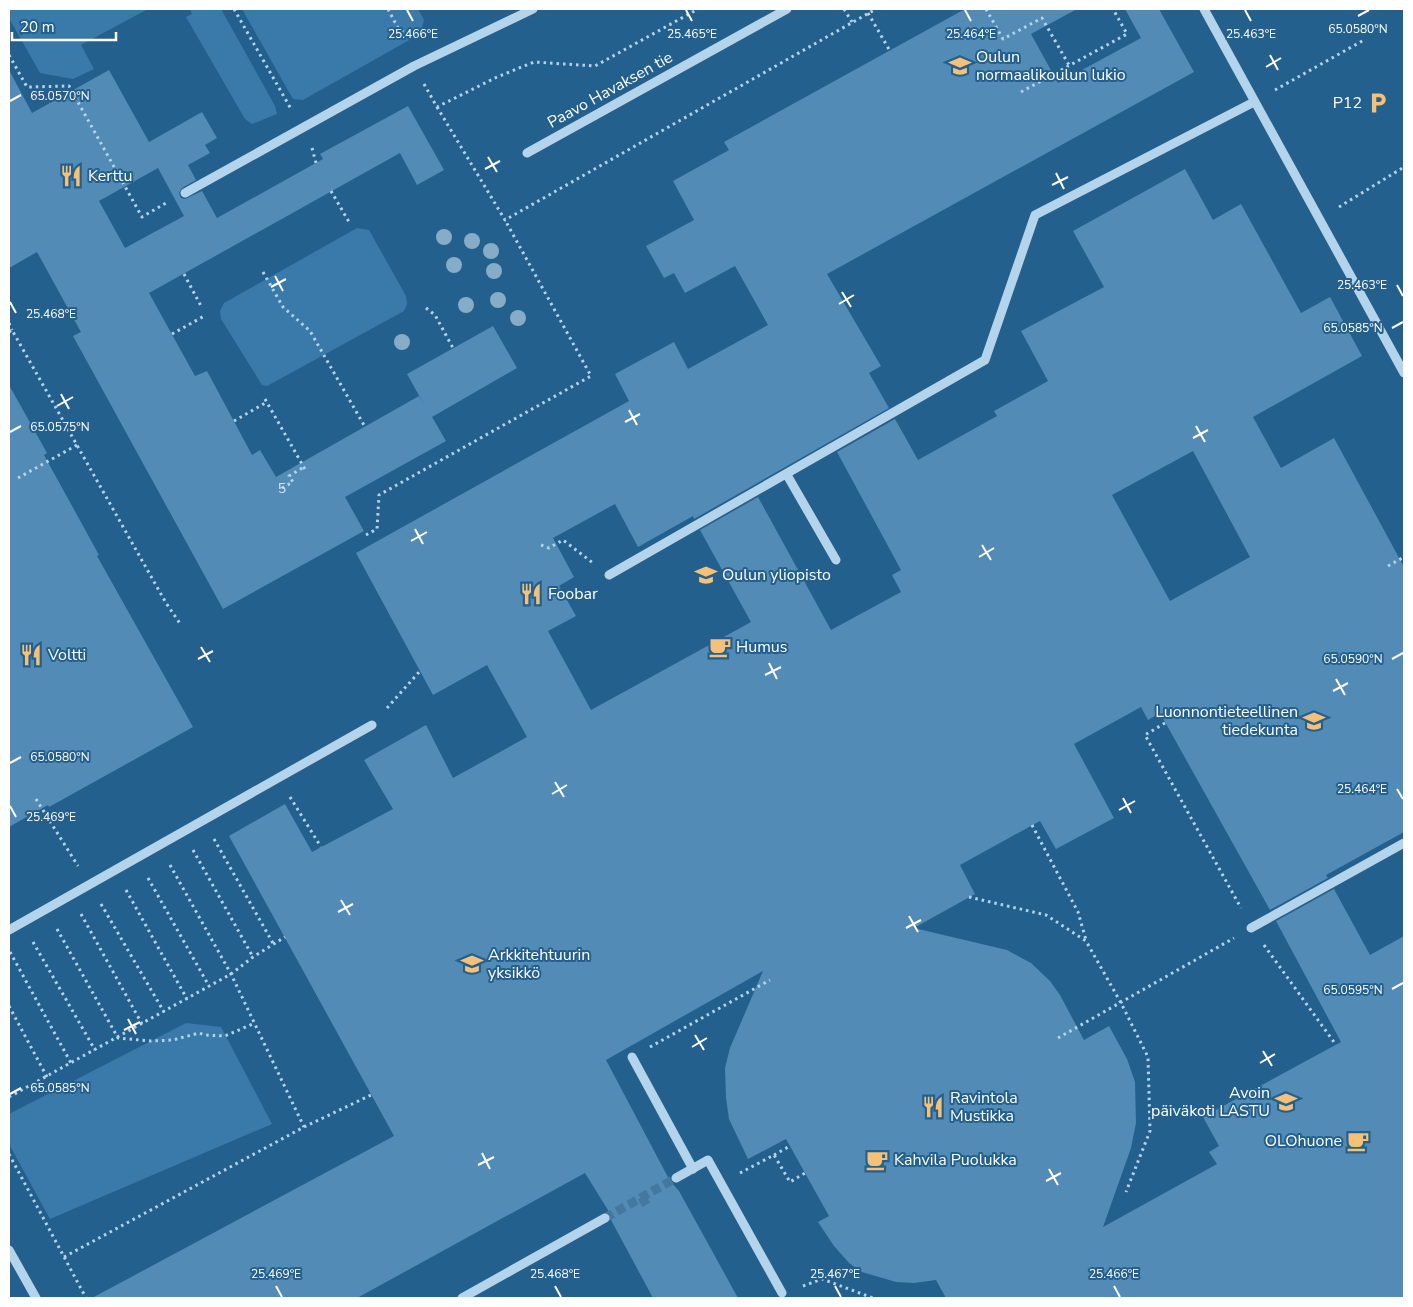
<svg xmlns="http://www.w3.org/2000/svg" width="1413" height="1307" font-family="'Nunito Sans',sans-serif">
<style>
.green{fill:#397aaa}
.building{fill:#518bb6;fill-rule:evenodd}
.lines{fill:none;stroke-linecap:round;stroke-linejoin:round}
.minor-tunnel{stroke:#45789e;stroke-width:9;stroke-dasharray:9 4.5;stroke-linecap:butt}
.path{stroke:#b3d4eb;stroke-width:3;stroke-dasharray:2.5 4;stroke-linecap:butt}
.minor{stroke:#b3d4eb;stroke-width:9}
.tree{fill:#87acc8}
.ticks{fill:none;stroke:#fff;stroke-width:2}
.labels{text-anchor:middle;dominant-baseline:central;stroke-width:4;stroke-linejoin:round;paint-order:stroke}
.number-label{font-size:14px;fill:#d4e2ed}
.poi-label{font-size:16px;fill:#fff;stroke:#24608d;text-anchor:start}
.street-label{font-size:16px;fill:#fff;stroke:#24608d}
.ticks-label{font-size:12px;text-anchor:middle;fill:#fff;stroke:#24608d;stroke-width:4;stroke-linejoin:round;paint-order:stroke}
</style>
<rect width="100%" height="100%" fill="#24608d"/>
<!-- green -->
<g class="green">
<polygon points="9,9 148,9 81,45 94,69 73,79 40,73 9,18"/>
<polygon points="190,9 221,9 275,106 277,114 252,124 245,119 186,17 192,14"/>
<polygon points="242,9 418,9 424,20 420,34 303,100 293,99"/>
<polygon points="357,228 369,230 406,296 407,304 404,311 267,386 262,385 221,319 220,311 224,303"/>
<polygon points="186,1023 221,1027 272,1124 50,1219 9,1144 9,1114"/>
</g>
<!-- building -->
<g class="building">
<path d="M965,9H1077L1031,34L1058,83L1141,38L1125,9H1159L1194,72L827,274L881,366L869,373L889,408L694,519L693,516L638,547L615,504L553,538L574,577L559,586L576,616L548,631L591,710L751,622L700,530L758,497L831,630L901,592L892,575L901,570L837,452L895,419L918,460L997,416L994,411L1048,381L1021,331L1104,287L1073,231L1185,169L1213,220L1241,204L1301,313L1330,297L1362,356L1253,417L1281,468L1334,438L1404,567V832L1326,875L1328,878L1270,910L1160,713L1148,720L1141,707L1074,744L1114,818L1056,849L1040,821L960,865L975,894L914,928L1007,950L1031,963L1050,981L1060,995L1084,1040L1109,1026L1127,1059L1135,1082L1136,1123L1131,1148L1103,1227L1217,1164L1209,1152L1219,1146L1203,1117L1341,1042L1276,921L1334,889L1370,955L1404,936V1298H946L936,1280L914,1283L896,1282L862,1272L849,1263L834,1246L818,1222L829,1216L786,1139L748,1159L729,1119L726,1098L725,1068L730,1048L763,971L606,1060L670,1181L679,1191L738,1298H653L611,1220V1215L585,1173L357,1298H92L394,1136L229,836L285,804L312,852L393,809L364,760L426,725L453,778L527,737L487,665L433,695L356,553L629,401L615,374L674,342L688,369L768,325L735,266L685,293L674,273L664,278L646,246L694,220L673,181L729,150L724,142ZM1193,451L1250,557L1170,601L1112,495Z"/>
<path d="M9,70L32,113L109,70L149,142L202,112L217,138L205,145L210,153L188,165L196,180L182,188L179,193L181,198L185,199L202,191L217,218L323,159L320,154L408,106L444,170L417,185L400,153L149,293L195,376L207,371L252,455L260,450L276,477L419,396L426,408L407,374L493,326L517,368L432,417L446,441L345,497L364,531L223,609L73,336L81,332L37,252L9,268ZM158,168L184,216L125,248L99,201Z"/>
<polygon points="9,385 47,453 44,455 99,555 97,556 193,727 49,807 48,805 9,827"/>
</g>
<g class="lines">
<!-- minor-tunnel -->
<g class="minor-tunnel">
<polyline points="642,1197 648,1208"/>
<polyline points="605,1218 676,1178"/>
</g>
<!-- path -->
<g class="path">
<polyline points="234,9 291,109"/>
<polyline points="388,9 399,30 418,38"/>
<polyline points="844,9 852,22"/>
<polyline points="986,9 1003,39 1042,18 1069,65"/>
<polyline points="868,13 890,51"/>
<polyline points="9,55 27,87 69,86 142,217 166,203"/>
<polyline points="424,84 437,107 497,77 534,62 595,66 698,9"/>
<polyline points="1275,90 1364,40"/>
<polyline points="1021,92 1127,34 1113,9"/>
<polyline points="437,107 505,220 876,9"/>
<polyline points="312,148 316,163"/>
<polyline points="331,191 349,222"/>
<polyline points="1339,207 1404,167"/>
<polyline points="263,272 283,307 310,331 365,427"/>
<polyline points="184,274 201,306"/>
<polyline points="426,308 435,315 453,348"/>
<polyline points="9,323 12,330"/>
<polyline points="9,332 12,330 166,603 181,625"/>
<polyline points="172,334 206,315"/>
<polyline points="265,399 306,471"/>
<polyline points="234,421 267,402"/>
<polyline points="18,478 77,445"/>
<polyline points="282,488 293,482 289,476 304,467"/>
<polyline points="366,535 377,529 379,495 591,376 505,220"/>
<polyline points="541,545 549,548 563,540 593,563"/>
<polyline points="1388,566 1404,557"/>
<polyline points="387,708 420,671"/>
<polyline points="1165,723 1145,735 1241,908"/>
<polyline points="290,797 321,847"/>
<polyline points="36,799 78,866"/>
<polyline points="1032,825 1078,912 1086,940"/>
<polyline points="214,839 274,945"/>
<polyline points="193,850 253,957"/>
<polyline points="170,865 231,974 304,1127"/>
<polyline points="148,878 209,986"/>
<polyline points="126,890 187,999"/>
<polyline points="969,897 1046,915 1086,941 1121,1003 1148,1057 1150,1131 1126,1192"/>
<polyline points="101,904 164,1012"/>
<polyline points="81,914 142,1024"/>
<polyline points="57,929 118,1038 151,1041 173,1040 199,1033 205,1035 225,1036 255,1023"/>
<polyline points="33,942 95,1050"/>
<polyline points="1264,945 1336,1045"/>
<polyline points="10,952 71,1063"/>
<polyline points="9,1006 47,1077"/>
<polyline points="1058,1038 1234,938"/>
<polyline points="650,1047 770,980"/>
<polyline points="9,1097 231,974 253,957 285,937"/>
<polyline points="9,1154 86,1298"/>
<polyline points="774,1155 790,1146"/>
<polyline points="740,1173 774,1155 790,1182 805,1173"/>
<polyline points="64,1257 304,1127 371,1095"/>
<polyline points="803,1286 822,1279 873,1298"/>
</g>
<!-- minor -->
<g class="minor">
<polyline points="1204,9 1404,373"/>
<polyline points="527,153 787,9"/>
<polyline points="185,193 414,66 533,9"/>
<polyline points="787,475 836,560"/>
<polyline points="609,575 985,360 1035,215 1254,102"/>
<polyline points="1251,928 1404,843"/>
<polyline points="9,930 372,725"/>
<polyline points="632,1057 693,1169"/>
<polyline points="676,1178 708,1160 782,1293"/>
<polyline points="9,1250 36,1298"/>
<polyline points="462,1298 605,1218"/>
</g>
</g>
<!-- trees -->
<g class="tree">
<circle cx="444" cy="237" r="8"/>
<circle cx="472" cy="241" r="8"/>
<circle cx="491" cy="251" r="8"/>
<circle cx="454" cy="265" r="8"/>
<circle cx="494" cy="271" r="8"/>
<circle cx="498" cy="300" r="8"/>
<circle cx="466" cy="305" r="8"/>
<circle cx="518" cy="318" r="8"/>
<circle cx="402" cy="342" r="8"/>
</g>
<!-- ticks -->
<path class="ticks" d="M407,10L413,21M686,10L692,21M965,10L971,21M1245,10L1251,21M1358,16L1369,10M1270,55L1278,70M1266,67L1281,58M10,101L21,95M488,157L497,172M485,169L500,161M1056,173L1064,189M1052,185L1068,177M275,276L283,291M1397,285L1403,296M271,287L286,279M842,292L851,307M10,302L16,313M839,304L854,295M1392,328L1403,322M61,394L69,409M57,406L73,397M629,410L637,425M625,422L640,414M1196,426L1205,442M10,432L21,426M1193,438L1208,430M415,529L423,544M411,541L427,532M982,545L991,560M979,557L994,548M201,647L210,662M198,659L213,651M1392,659L1403,653M769,663L777,679M765,675L781,667M1336,679L1345,695M1333,691L1348,683M10,763L21,757M555,782L564,797M1397,789L1403,799M552,794L567,785M1123,798L1131,813M10,806L16,817M1119,810L1135,801M341,900L350,915M338,912L353,904M909,916L918,932M906,928L921,920M1392,989L1403,983M128,1019L136,1034M124,1030L140,1022M695,1035L704,1050M692,1047L707,1038M1263,1051L1272,1066M1260,1063L1275,1054M10,1094L21,1088M482,1153L490,1169M478,1165L494,1157M1049,1169L1058,1185M1046,1181L1061,1173M276,1286L282,1297M555,1286L561,1297M835,1286L841,1297M1114,1286L1120,1297"/>
<!-- icons -->
<defs>
<g id="school-bare" transform="scale(1.725)"><path d="M0-5L7-2L0 1L-7-2ZM-4 1L0 2.5L4 1V4Q0 6-4 4Z" fill="#f5c077" stroke="#24608d" stroke-width="2.5" paint-order="stroke"/></g>
<g id="parking-bare" transform="scale(1.725)"><path d="M-3.5-5.5H1a3.5 3.5 0 0 1 0 7H-1V5.5H-3.5ZM-1-3.4V-.6H.8a1.4 1.4 0 0 0 0-2.8Z" fill="#f5c077" stroke="#24608d" stroke-width="2.5" paint-order="stroke"/></g>
<g id="restaurant-bare" transform="scale(1.725)"><path d="M-5-6h1v4h1v-4h1v4h1v-4h1v5L-1.5 .5V6h-2V.5L-5-1ZM5-6V6H3V1.5H1.5Q1.5-4 5-6Z" fill="#f5c077" stroke="#24608d" stroke-width="2.5" paint-order="stroke"/></g>
<g id="university-bare" transform="scale(1.725)"><path d="M0-5L7-2L0 1L-7-2ZM-4 1L0 2.5L4 1V4Q0 6-4 4Z" fill="#f5c077" stroke="#24608d" stroke-width="2.5" paint-order="stroke"/></g>
<g id="cafe-bare" transform="scale(1.725)"><path d="M-5.5-4.5H6V0H3Q3 3.5 0 3.5H-2.5Q-5.5 3.5-5.5 0ZM3-3.2v2h1.7v-2ZM-6 4.5H4V6H-6Z" fill="#f5c077" stroke="#24608d" stroke-width="2.5" paint-order="stroke"/></g>
</defs>
<g fill-rule="evenodd">
<use href="#school-bare" x="960" y="66"/>
<use href="#parking-bare" x="1378" y="103"/>
<use href="#restaurant-bare" x="71" y="176"/>
<use href="#university-bare" x="706" y="575"/>
<use href="#restaurant-bare" x="531" y="594"/>
<use href="#cafe-bare" x="720" y="647"/>
<use href="#restaurant-bare" x="31" y="655"/>
<use href="#university-bare" x="1314" y="721"/>
<use href="#university-bare" x="472" y="964"/>
<use href="#school-bare" x="1286" y="1102"/>
<use href="#restaurant-bare" x="933" y="1107"/>
<use href="#cafe-bare" x="1358" y="1141"/>
<use href="#cafe-bare" x="877" y="1160"/>
</g>
<g class="labels">
<!-- number labels -->
<g class="number-label">
<text x="282" y="488">5</text>
</g>
<!-- poi labels -->
<g class="poi-label">
<text x="976" y="57">Oulun<tspan x="976" dy="18">normaalikoulun lukio</tspan></text>
<text x="1362" y="103" text-anchor="end">P12</text>
<text x="88" y="176">Kerttu</text>
<text x="722" y="575">Oulun yliopisto</text>
<text x="548" y="594">Foobar</text>
<text x="736" y="647">Humus</text>
<text x="48" y="655">Voltti</text>
<text x="1298" y="712" text-anchor="end">Luonnontieteellinen<tspan x="1298" dy="18">tiedekunta</tspan></text>
<text x="488" y="955">Arkkitehtuurin<tspan x="488" dy="18">yksikkö</tspan></text>
<text x="1270" y="1093" text-anchor="end">Avoin<tspan x="1270" dy="18">päiväkoti LASTU</tspan></text>
<text x="950" y="1098">Ravintola<tspan x="950" dy="18">Mustikka</tspan></text>
<text x="1342" y="1141" text-anchor="end">OLOhuone</text>
<text x="894" y="1160">Kahvila Puolukka</text>
</g>
<!-- street labels -->
<g class="street-label">
<text transform="translate(610 90) rotate(-29)">Paavo Havaksen tie</text>
</g>
</g>
<g class="ticks-label">
<text x="1358" y="33">65.0580°N</text>
<text x="413" y="38">25.466°E</text>
<text x="692" y="38">25.465°E</text>
<text x="971" y="38">25.464°E</text>
<text x="1251" y="38">25.463°E</text>
<text x="60" y="100">65.0570°N</text>
<text x="1362" y="289">25.463°E</text>
<text x="51" y="318">25.468°E</text>
<text x="1353" y="332">65.0585°N</text>
<text x="60" y="431">65.0575°N</text>
<text x="1353" y="663">65.0590°N</text>
<text x="60" y="761">65.0580°N</text>
<text x="1362" y="793">25.464°E</text>
<text x="51" y="821">25.469°E</text>
<text x="1353" y="994">65.0595°N</text>
<text x="60" y="1092">65.0585°N</text>
<text x="276" y="1278">25.469°E</text>
<text x="555" y="1278">25.468°E</text>
<text x="835" y="1278">25.467°E</text>
<text x="1114" y="1278">25.466°E</text>
</g>
<!-- border -->
<rect width="1413" height="1307" fill="none" stroke="#ffffff" stroke-width="20"/>
<!-- scale -->
<path d="M12 32v8h104v-8" fill="none" stroke="#ffffff" stroke-width="2.5"/>
<text x="20" y="32" font-size="15" fill="#ffffff" stroke="#24608d" stroke-width="4" paint-order="stroke">20 m</text>
</svg>
